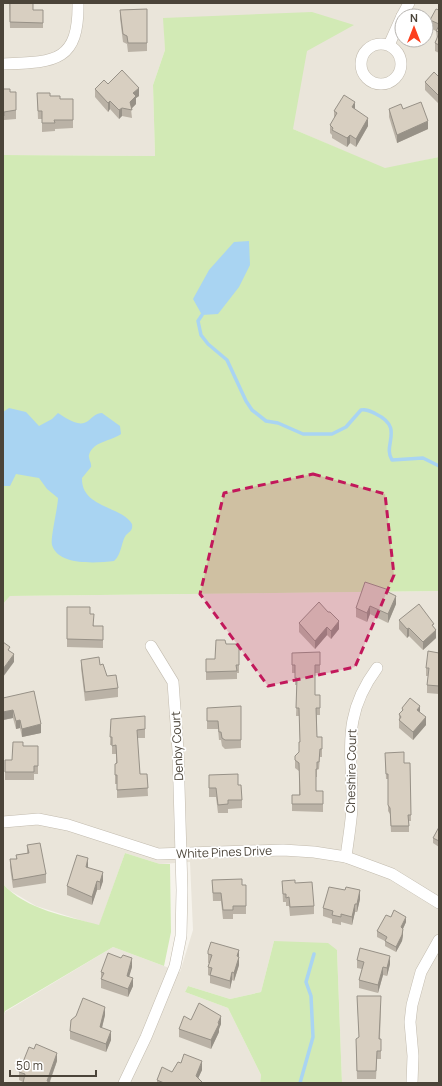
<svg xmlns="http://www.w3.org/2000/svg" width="442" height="1086" font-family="Manrope,sans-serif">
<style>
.residential{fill:#eae5da;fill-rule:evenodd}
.green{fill:#d2eab5}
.water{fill:#a9d4f2}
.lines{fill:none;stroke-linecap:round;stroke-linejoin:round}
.stream{stroke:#a9d4f2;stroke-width:3.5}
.minor-casing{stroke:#c2bbae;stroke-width:12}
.minor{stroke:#fff;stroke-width:11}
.wall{fill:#bab2a6}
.shaded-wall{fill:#979187}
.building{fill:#d8cfc1;stroke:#979187}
.marked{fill:#c2185b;fill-opacity:0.2;stroke:#c2185b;stroke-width:3;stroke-dasharray:8 5;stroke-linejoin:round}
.labels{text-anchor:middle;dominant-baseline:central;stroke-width:3.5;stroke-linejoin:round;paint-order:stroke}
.street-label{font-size:12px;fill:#4b4439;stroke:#fff}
</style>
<rect width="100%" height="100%" fill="#f6f3ec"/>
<!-- residential -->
<g class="residential">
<path d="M3,3H439V157L385,169L293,129L164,18L165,50L153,85L155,156L3,155ZM402,16H426V40H402Z"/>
<polygon points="439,591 439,1083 342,1083 337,950 274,941 261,992 230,999 188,986 185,992 228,1008 261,1075 260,1083 3,1083 3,1017 5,1012 113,947 180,972 193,930 190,862 160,864 125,853 99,926 36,906 9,890 3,884 3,604 10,596"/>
</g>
<!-- green -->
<g class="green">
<polygon points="312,12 354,25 307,51 293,129 385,168 439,157 439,591 10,596 3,604 3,155 155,156 153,85 165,50 163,18"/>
<path d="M125,853L160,864H170L171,932L164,966L113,947L5,1011L3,1017V884C26,910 67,916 99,925Z"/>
<polygon points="274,941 328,943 337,950 342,1083 260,1083 261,1075 228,1008 185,992 188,986 230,999 261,992"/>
</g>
<!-- water -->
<g class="water">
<polygon points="249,241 250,265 239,287 218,314 202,315 193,299 209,270 234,242"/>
<path d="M9,408L26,412L39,426L52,419L58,413C66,418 79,428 88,421C93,417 96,413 102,413L120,426L121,434C112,441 93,441 89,455C88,459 92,463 91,467L82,478C81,508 122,506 132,524C133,530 130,531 126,535C121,542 122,554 114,561C97,563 58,566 52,545C50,539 58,507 58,498L47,489L39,478L16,474L10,486H3V412Z"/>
</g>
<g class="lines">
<!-- stream -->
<g class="stream">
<path d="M202,315L198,321L201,335L208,344L227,360L246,401L252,410L266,421L278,423L303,434H332L346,427L361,410C366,409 370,411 376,414C405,428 382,445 392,460L423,458L439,466"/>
<polyline points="300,1083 313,1037 311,996 306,982 314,954"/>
</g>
<!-- minor casing -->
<g class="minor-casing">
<g id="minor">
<polyline points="402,16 409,3"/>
<circle cx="381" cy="64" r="20"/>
<polyline points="389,45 402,16"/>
<path d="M3,64C54,62 79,63 78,3"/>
<polyline points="3,822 38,819 68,825 158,854 283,850 314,852 346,857 392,874 439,903"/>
<path d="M346,857C348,841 351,824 352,808C353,752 340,718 377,668"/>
<polyline points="124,1083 146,1037 175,966 181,936 182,890 178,751 173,682 151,646"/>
<polyline points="412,1083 413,1056 410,1022 412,1005 421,972 439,940"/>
</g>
</g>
<!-- minor -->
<use href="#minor" class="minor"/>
</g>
<!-- wall -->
<g class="wall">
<polygon points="9,3 33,10 43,10 43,28 10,28"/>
<polygon points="147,9 147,51 128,52 127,44 123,42 120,18 120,10"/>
<polygon points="439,10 439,53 435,51 435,43 437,39 436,31 430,28 430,20"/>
<polygon points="439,74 439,104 425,90 425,82 438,76"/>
<polygon points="108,84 139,96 136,98 136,104 131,109 132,118 122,116 119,119 110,109 108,112 95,97 95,89"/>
<polygon points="3,89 10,92 16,92 16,119 4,120 4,124 3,124"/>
<polygon points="37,93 50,96 60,99 73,99 73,128 55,129 55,131 42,132 42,119 38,119"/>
<polygon points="355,109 368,126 356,147 350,143 347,147 332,138 332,135 330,133 330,125 334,119 334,111"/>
<polygon points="389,109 428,129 397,143 389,117"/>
<polygon points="389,593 396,604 388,623 370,614 367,622 356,617 356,608"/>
<polygon points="67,607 90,614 94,626 103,626 103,648 67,647"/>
<polygon points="328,612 339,629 331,639 327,635 315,649 299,632 299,623"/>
<polygon points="399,620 434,627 436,638 423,650 409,636 407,638 399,629"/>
<polygon points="226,644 239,644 239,673 237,673 237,679 206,680 206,672"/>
<polygon points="292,653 320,665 320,673 315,673 315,695 320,695 320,715 317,715 317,737 322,737 322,757 320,757 319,769 317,770 317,777 316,777 316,791 323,791 323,812 292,811 292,795 299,795 299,771 295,768 295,756 299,752 300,742 299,716 296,716 297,685 295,685 295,673 292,673"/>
<polygon points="439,653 439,694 427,693 427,685 428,676 426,676 426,668"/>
<polygon points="81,660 100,665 107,676 118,688 118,697 85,701 81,668"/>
<polygon points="3,698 41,733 22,737 20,728 16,729 13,718 3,720"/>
<polygon points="241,706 241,748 225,749 222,746 221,740 219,740 218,729 207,729 207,721"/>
<polygon points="402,708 420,712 426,725 413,740 399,728 399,714 402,711"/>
<polygon points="111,719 145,729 145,738 137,738 140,774 147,774 148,796 117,798 117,784 115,784 115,764 116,764 116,754 112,754 112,745 110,745"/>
<polygon points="23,746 38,746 38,774 34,774 34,780 5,780 5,760 12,760"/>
<polygon points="385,753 404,763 410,763 411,821 409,821 409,832 391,832 390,814 388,811 388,779 386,779"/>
<polygon points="209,775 238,785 242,800 242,808 228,809 228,813 218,813 216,797 209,797"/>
<polygon points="439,827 439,847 433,843 433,838"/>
<polygon points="27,845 46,874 46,883 13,888 10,867 10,859 16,859 16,855 27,853"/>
<polygon points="88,867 103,881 100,890 97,890 92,905 67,895 67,886"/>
<polygon points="212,880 242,885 246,906 246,914 233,914 233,919 223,919 221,901 213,901"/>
<polygon points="282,881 295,883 314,906 314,914 290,916 289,906 286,906 286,902 283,902"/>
<polygon points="360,899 357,912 355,912 352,925 341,922 341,925 332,923 332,919 323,916 323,908"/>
<polygon points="391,917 406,922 403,929 403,935 402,941 396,952 385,946 385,941 377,937 377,931"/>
<polygon points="239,950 239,965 234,981 232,980 230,989 210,983 210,976 208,975 208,967 209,963 208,963 208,951"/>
<polygon points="357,960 390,964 387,976 383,975 378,993 359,988 359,980 362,969 357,968"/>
<polygon points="132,967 129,976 133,986 128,997 101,988 101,972"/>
<polygon points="357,996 381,1005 380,1039 381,1039 381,1059 377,1059 376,1079 357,1079 356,1047 359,1037"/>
<polygon points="105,1015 102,1028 111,1040 106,1052 70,1039 70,1031"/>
<polygon points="191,1020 221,1024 219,1029 219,1032 211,1049 179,1037 179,1029"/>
<polygon points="57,1061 50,1082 23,1082 19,1080 19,1072"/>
<polygon points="202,1070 198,1078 203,1083 157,1083 157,1080 172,1072"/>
</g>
<!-- shaded-wall -->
<g class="shaded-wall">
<polygon points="139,88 139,96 136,98 136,104 130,110 130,102 133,93"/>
<polygon points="110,101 110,109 108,112 108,103"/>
<polygon points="355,102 355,110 352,107"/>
<polygon points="122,108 122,116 119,119 119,110"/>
<polygon points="368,118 368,126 356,147 356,139"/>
<polygon points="428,121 428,129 397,143 397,135"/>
<polygon points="350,135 350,143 347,147 347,138"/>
<polygon points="396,596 396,604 388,623 388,614"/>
<polygon points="370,606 370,614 367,622 367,613"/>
<polygon points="339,621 339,629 331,639 331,631"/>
<polygon points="327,627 327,635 315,649 315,641"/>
<polygon points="409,628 409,636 407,638 407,629"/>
<polygon points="436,630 436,638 423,650 423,642"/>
<polygon points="14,654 14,662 3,677 3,669"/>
<polygon points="420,706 420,714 417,710"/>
<polygon points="13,710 13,718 3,720 3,712"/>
<polygon points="426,717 426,725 413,740 413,732"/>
<polygon points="20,720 20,728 16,729 16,721"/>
<polygon points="41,724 41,733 22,737 22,729"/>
<polygon points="88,858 88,867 86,875 86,867"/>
<polygon points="103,872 103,881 100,890 100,882"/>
<polygon points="97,881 97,890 92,905 92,897"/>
<polygon points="360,890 360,899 357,912 357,904"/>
<polygon points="355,904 355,912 352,925 352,917"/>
<polygon points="406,917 406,922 401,933 401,927"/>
<polygon points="403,929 403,935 402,941 396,952 396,947"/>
<polygon points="239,950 239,965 234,981 234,973 237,956"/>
<polygon points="390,956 390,964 387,976 387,968"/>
<polygon points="132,958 132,967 127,984 127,976"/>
<polygon points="383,967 383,975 378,993 378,985"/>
<polygon points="232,972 232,980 230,989 230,981"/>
<polygon points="133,978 133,986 128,997 128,989"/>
<polygon points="105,1007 105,1015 100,1035 100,1027"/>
<polygon points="221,1016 221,1024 219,1029 219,1032 211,1049 211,1040"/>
<polygon points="111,1031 111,1040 106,1052 106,1044"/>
<polygon points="57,1053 57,1061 49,1083 47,1081"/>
<polygon points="202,1061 202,1070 196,1083 196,1076"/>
</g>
<!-- building -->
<g class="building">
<polygon points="10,3 33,3 33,10 43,10 43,23 10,22"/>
<polygon points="147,9 147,43 128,43 127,36 123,34 120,10"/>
<polygon points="436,9 439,10 439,24 430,20"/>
<polygon points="439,26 439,32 436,31"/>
<polygon points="439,33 439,45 435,43"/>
<polygon points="122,70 139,88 133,93 136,96 130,102 132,110 122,108 119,110 110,101 108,103 95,89 104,80 108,84"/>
<polygon points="434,72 438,76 439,74 439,96 425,82"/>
<polygon points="3,89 10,89 10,92 16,92 16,110 4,112 4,116 3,116"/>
<polygon points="37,93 50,93 50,96 60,96 60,99 73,99 73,120 54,120 55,123 42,123 42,111 38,111"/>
<polygon points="344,95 355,102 352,107 368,118 356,139 350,135 347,138 332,130 333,128 330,125 337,113 334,111"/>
<polygon points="421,102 428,121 397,135 389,109 401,104 403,109"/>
<polygon points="365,582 389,590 388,592 396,596 388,614 370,606 367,613 356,608"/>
<polygon points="319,602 328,612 330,612 339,621 331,631 327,627 315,641 299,623"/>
<polygon points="419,604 434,624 432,625 436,630 423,642 409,628 407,629 399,620"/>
<polygon points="67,607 90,607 90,614 94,614 93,626 103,626 103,640 67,639"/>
<polygon points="216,640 225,640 226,644 239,644 239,665 236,665 237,671 206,672 206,659 215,659"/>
<polygon points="3,642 10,647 8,650 14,654 3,669"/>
<polygon points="428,651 439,653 439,686 427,685 429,668 426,668"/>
<polygon points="320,652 320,665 315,665 315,695 320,695 320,708 316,708 317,737 322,737 322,749 320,749 319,762 317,762 317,769 316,769 316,791 323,791 323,804 292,804 292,795 300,795 299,763 295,760 295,756 299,752 299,742 300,742 299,708 296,708 297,678 295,678 295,665 292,665 292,653"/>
<polygon points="99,657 100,665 103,664 107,676 116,675 118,688 85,692 81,660"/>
<polygon points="34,691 41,724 22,729 20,720 16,721 13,710 3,712 3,698"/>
<polygon points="410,698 420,706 417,710 426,717 413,732 399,720 401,717 399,714 403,710 402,708"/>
<polygon points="241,706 241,740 225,740 222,738 221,732 219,732 218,721 207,721 207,708"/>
<polygon points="145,716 145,729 137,730 140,774 147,774 148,788 117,790 117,775 115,775 115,764 117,763 116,745 112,746 112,737 110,737 111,719"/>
<polygon points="13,742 23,742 23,746 38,746 38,766 34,766 34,772 5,772 5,760 12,760"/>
<polygon points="404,752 404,763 410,763 411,815 408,815 409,826 391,826 390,808 388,805 388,774 386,774 385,753"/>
<polygon points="238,774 238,785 241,785 242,800 228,800 228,804 218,805 216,788 209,788 209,775"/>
<polygon points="439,827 439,841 433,838"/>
<polygon points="40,843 46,874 13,880 10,859 17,859 16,855 29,853 27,845"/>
<polygon points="77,855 88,858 86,867 103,872 100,882 97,881 92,897 67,886"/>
<polygon points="242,879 242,885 246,885 246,906 233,906 233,910 223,910 221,893 213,893 212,880"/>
<polygon points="295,880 295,883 312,882 314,906 290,907 289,897 286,898 286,894 283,894 282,881"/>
<polygon points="329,887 345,890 346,887 360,890 357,904 355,904 352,917 341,914 341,917 332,915 333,911 323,908"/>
<polygon points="394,910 406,917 401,927 403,929 402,935 396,947 385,941 387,937 377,931 386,915 391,917"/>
<polygon points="211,942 239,950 237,956 239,957 234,973 232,972 230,981 210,975 212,968 208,967 212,955 208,954 208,951"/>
<polygon points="360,948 390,956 387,968 383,967 378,985 359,980 364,962 357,960"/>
<polygon points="108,953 121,958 123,955 132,958 127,976 133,978 128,989 101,979 104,973 101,972"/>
<polygon points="357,996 381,996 379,1039 381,1039 381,1051 377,1051 376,1071 357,1071 356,1039 359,1037"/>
<polygon points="83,998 105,1007 100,1027 111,1031 106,1044 70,1031 71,1020 76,1016"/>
<polygon points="199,1003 221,1016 218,1023 219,1024 211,1040 179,1029 184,1016 191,1020"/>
<polygon points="36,1044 57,1053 47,1081 52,1083 23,1083 25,1074 19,1072 29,1047 34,1049"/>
<polygon points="184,1054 202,1061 196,1076 203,1083 164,1083 157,1080 162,1067 172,1072 178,1062 181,1063"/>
</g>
<!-- marked area -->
<path class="marked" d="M313,474L385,494L394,575L355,667L268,686L200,594L224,493Z"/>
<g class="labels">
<!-- street labels -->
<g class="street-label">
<text transform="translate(177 746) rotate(-93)">Denby Court</text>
<text transform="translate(351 771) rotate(-89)">Cheshire Court</text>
<text transform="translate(224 852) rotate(-2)">White Pines Drive</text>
</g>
</g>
<!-- border -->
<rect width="442" height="1086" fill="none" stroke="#4b4439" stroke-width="8"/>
<!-- north arrow -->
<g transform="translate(414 28)"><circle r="19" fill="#ffffff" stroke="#b7b4b0"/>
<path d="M0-3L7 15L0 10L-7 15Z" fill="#fc3f1d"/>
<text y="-6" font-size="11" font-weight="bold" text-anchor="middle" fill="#4b4439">N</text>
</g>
<!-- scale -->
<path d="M10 1070v6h86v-6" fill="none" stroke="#4b4439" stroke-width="2"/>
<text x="16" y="1070" font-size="12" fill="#4b4439" stroke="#ffffff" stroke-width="3" paint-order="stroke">50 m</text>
</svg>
